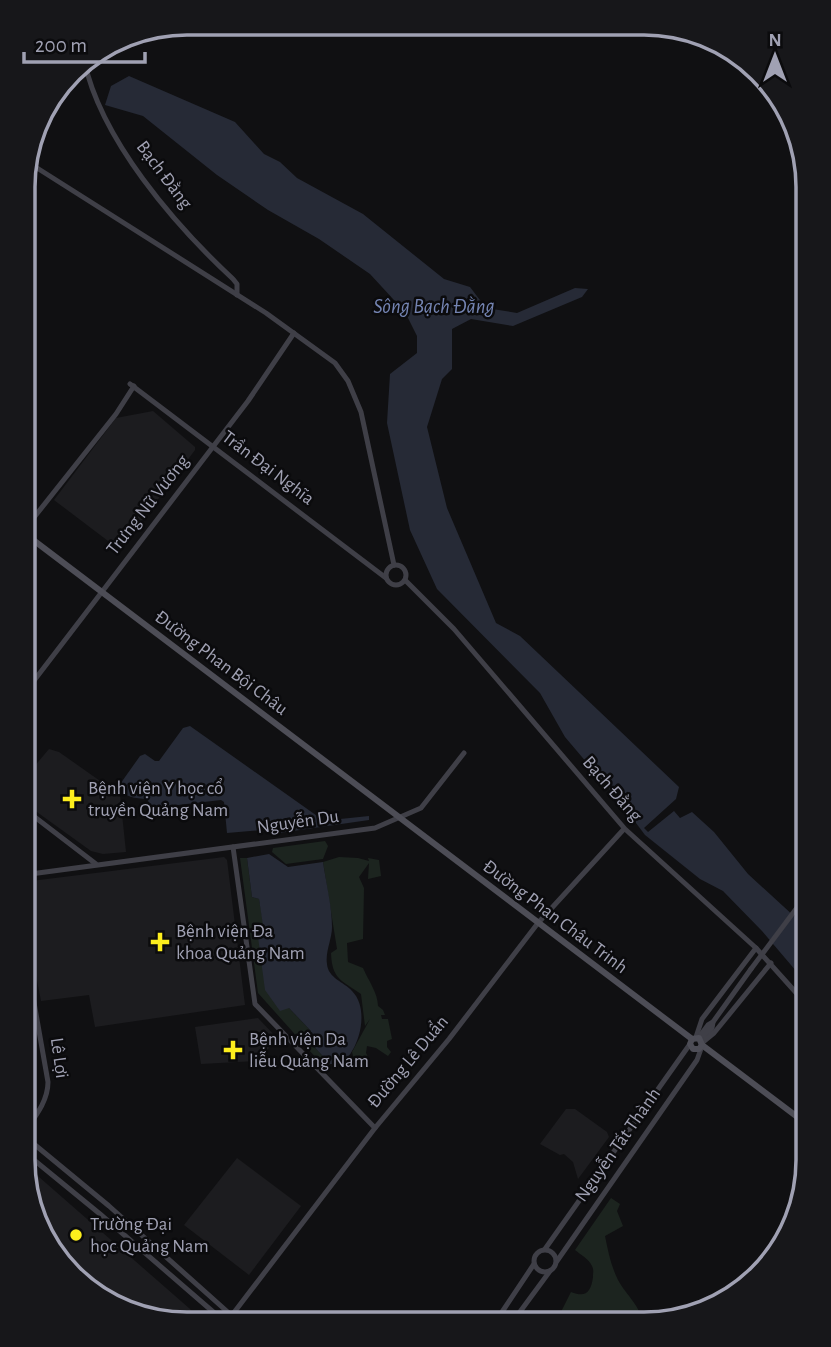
<svg xmlns="http://www.w3.org/2000/svg" width="831" height="1347" font-family="'Alegreya Sans',sans-serif">
<style>
.built{fill:#1c1c1f}
.green{fill:#1c241f}
.water{fill:#262a36}
.lines{fill:none;stroke-linecap:round;stroke-linejoin:round}
.secondary{stroke:#3f3f47;stroke-width:5}
.primary{stroke:#4d4d56;stroke-width:6}
.secondary-bridge{stroke:#3f3f47;stroke-width:5}
.poi-dot{fill:#fdee1d;stroke:#0b0b0d;stroke-width:2.5}
.labels{text-anchor:middle;dominant-baseline:central;stroke-width:5;stroke-linejoin:round;paint-order:stroke}
.street-label{font-size:19px;fill:#a0a1b3;stroke:#0b0b0d}
.poi-label{font-size:19px;fill:#a0a1b3;stroke:#0b0b0d;text-anchor:start}
.water-label{font-size:21px;font-style:italic;fill:#7484b2;stroke:#0b0b0d}
.rim{fill:none;stroke:#a0a1b3;stroke-width:3.5}
</style>
<rect width="100%" height="100%" fill="#101012"/>
<!-- built -->
<g class="built">
<polygon points="153,411 195,447 195,450 120,550 54,500 116,418"/>
<polygon points="49,749 59,752 120,795 126,852 103,854 91,851 23,802 23,780"/>
<polygon points="224,857 227,860 245,1005 95,1027 89,995 41,1001 23,910 23,882"/>
<polygon points="258,1018 278,1039 256,1061 201,1064 195,1027"/>
<polygon points="566,1109 575,1109 607,1132 609,1137 578,1179 573,1162 564,1154 560,1155 540,1144"/>
<polygon points="237,1158 301,1206 249,1275 184,1225"/>
<polygon points="23,1163 190,1309 197,1318 192,1323 165,1323 87,1290 35,1222"/>
</g>
<!-- green -->
<g class="green">
<polygon points="325,841 328,846 323,859 286,864 272,852 273,848"/>
<path d="M339,857L358,858L369,861L368,858L379,860L381,876L368,879L369,863L359,877L364,888L363,939L347,943L348,962L363,968C368,980 378,993 378,1006L383,1010L385,1015H381L382,1019H388L392,1039L387,1041V1047L391,1052L388,1056L376,1048L367,1046L366,1053L370,1061L366,1066L355,1063L352,1052L370,1019L365,1026L361,994C341,980 332,979 331,953L337,949L323,862Z"/>
<polygon points="240,858 247,858 252,897 259,899 265,932 289,1008 311,1031 307,1039 330,1064 326,1069 258,993"/>
<path d="M611,1198L620,1204L617,1211L623,1226L605,1236C608,1251 611,1266 618,1280C626,1295 642,1307 642,1324H548L560,1314L571,1292C586,1298 591,1292 593,1277C593,1272 594,1270 592,1266C589,1259 581,1255 575,1250Z"/>
<polygon points="83,1275 89,1276 131,1309 87,1290 79,1279"/>
</g>
<!-- water -->
<g class="water">
<polygon points="129,76 235,122 264,154 280,162 297,178 363,214 444,279 470,287 486,308 517,313 575,288 588,289 582,297 513,326 471,319 452,329 452,369 442,379 427,427 447,508 496,623 520,636 679,787 676,799 644,828 648,832 674,811 680,818 692,812 714,832 748,874 808,929 808,985 762,931 723,891 700,879 645,835 621,803 565,737 540,693 437,589 410,530 387,423 390,374 417,353 417,336 405,312 370,274 319,239 268,210 217,175 143,116 105,105 111,86"/>
<path d="M190,726L320,818L321,821L369,816V820L279,833L264,832L262,830L227,833L224,802L221,800L152,808L147,799C135,798 125,798 118,787L140,756L145,754L155,761H159L183,728Z"/>
<path d="M269,854L288,867L323,862C326,883 332,906 332,927C332,939 325,952 327,964C328,978 344,982 352,991C367,1006 362,1035 352,1051C348,1059 339,1065 330,1064L307,1039L311,1031L289,1008L280,1011L265,990L258,937L264,932L259,899L252,897L247,858Z"/>
</g>
<g class="lines">
<!-- secondary -->
<g class="secondary">
<path d="M84,60C101,140 175,225 233,279L237,284V295"/>
<polyline points="26,161 266,313 335,363 348,381 361,412 394,565"/>
<polyline points="130,384 386,578"/>
<polyline points="24,530 116,414 134,386"/>
<circle cx="396" cy="575" r="10"/>
<polyline points="405,580 454,629 625,829 756,948 808,1006"/>
<polyline points="23,695 248,401 294,333"/>
<polyline points="23,808 96,864"/>
<polyline points="233,847 255,1004 375,1128"/>
<polyline points="23,875 375,828 421,808 464,753"/>
<polyline points="713,1022 751,969"/>
<polyline points="696,1037 702,1019 756,948"/>
<polyline points="699,1037 708,1025 713,1022 712,1028 702,1041"/>
<polyline points="703,1042 714,1033 771,963"/>
<path d="M23,1134C34,1118 48,1102 48,1082L23,940"/>
<polyline points="23,1135 109,1206 240,1323"/>
<polyline points="23,1151 100,1214 226,1323"/>
<polyline points="545,1249 690,1044"/>
<circle cx="545" cy="1261" r="11"/>
<polyline points="557,1261 697,1060 702,1046"/>
<polyline points="226,1323 375,1128 449,1039 538,923 624,829"/>
<polyline points="494,1324 534,1264"/>
<polyline points="511,1324 550,1271"/>
</g>
<!-- primary -->
<g class="primary">
<polyline points="24,533 692,1039"/>
<polyline points="692,1039 699,1038 702,1045 808,1125"/>
<polyline points="692,1039 690,1044 693,1049 699,1049 702,1045"/>
</g>
<!-- secondary-bridge -->
<polyline class="secondary-bridge" points="751,969 808,893"/>
</g>
<!-- markers -->
<g class="poi-dot">
<path d="M68.5 788.5h7v7h7v7h-7v7h-7v-7h-7v-7h7z"/>
<path d="M156.5 931.5h7v7h7v7h-7v7h-7v-7h-7v-7h7z"/>
<path d="M229.5 1039.5h7v7h7v7h-7v7h-7v-7h-7v-7h7z"/>
<circle cx="76" cy="1235" r="7"/>
</g>
<g class="labels">
<!-- street labels -->
<g class="street-label">
<text transform="translate(164 175) rotate(53)">Bạch Đằng</text>
<text transform="translate(268 468) rotate(37)">Trần Đại Nghĩa</text>
<text transform="translate(148 505) rotate(-52)">Trưng Nữ Vương</text>
<text transform="translate(221 663) rotate(37)">Đường Phan Bội Châu</text>
<text transform="translate(612 789) rotate(49)">Bạch Đằng</text>
<text transform="translate(298 822) rotate(-8)">Nguyễn Du</text>
<text transform="translate(555 917) rotate(37)">Đường Phan Châu Trinh</text>
<text transform="translate(59 1058) rotate(82)">Lê Lợi</text>
<text transform="translate(408 1062) rotate(-50)">Đường Lê Duẩn</text>
<text transform="translate(618 1145) rotate(-55)">Nguyễn Tất Thành</text>
</g>
<!-- poi labels -->
<g class="poi-label">
<text x="88" y="788">Bệnh viện Y học cổ<tspan x="88" dy="22">truyền Quảng Nam</tspan></text>
<text x="176" y="931">Bệnh viện Đa<tspan x="176" dy="22">khoa Quảng Nam</tspan></text>
<text x="249" y="1039">Bệnh viện Da<tspan x="249" dy="22">liễu Quảng Nam</tspan></text>
<text x="90" y="1224">Trường Đại<tspan x="90" dy="22">học Quảng Nam</tspan></text>
</g>
<!-- water labels -->
<g class="water-label">
<text x="434" y="306">Sông Bạch Đằng</text>
</g>
</g>
<!-- crop -->
<path d="M0 0H831V1347H0ZM187 35H644A152 152 0 0 1 796 187V1160A152 152 0 0 1 644 1312H187A152 152 0 0 1 35 1160V187A152 152 0 0 1 187 35Z" fill="#17171a" fill-rule="evenodd"/>
<path class="rim" d="M187 35H644A152 152 0 0 1 796 187V1160A152 152 0 0 1 644 1312H187A152 152 0 0 1 35 1160V187A152 152 0 0 1 187 35Z"/>
<!-- north arrow -->
<g transform="translate(775 56)" stroke="#0b0b0d" stroke-width="5" paint-order="stroke">
<path d="M0-5L12 26L0 18L-12 26Z" fill="#a0a1b3"/>
<text y="-10" font-size="19" font-weight="bold" text-anchor="middle" fill="#a0a1b3">N</text>
</g>
<!-- scale -->
<path d="M24 52v10h121v-10" fill="none" stroke="#a0a1b3" stroke-width="3.5"/>
<text x="35" y="52" font-size="21" fill="#a0a1b3" stroke="#0b0b0d" stroke-width="5" paint-order="stroke">200 m</text>
</svg>
